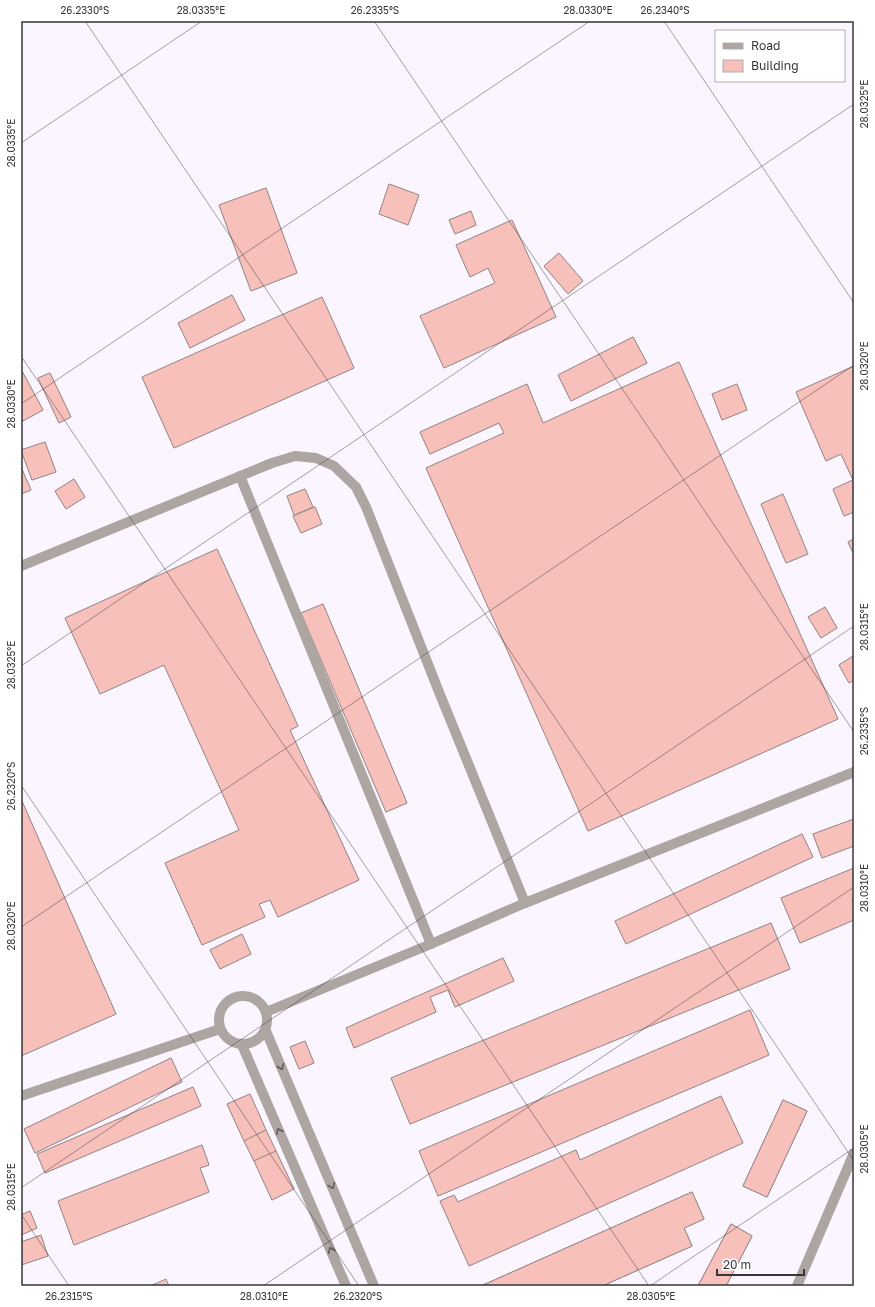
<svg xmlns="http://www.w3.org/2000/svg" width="875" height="1307" font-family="'Golos Text',sans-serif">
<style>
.building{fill:#f8c0bb;stroke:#a1908f}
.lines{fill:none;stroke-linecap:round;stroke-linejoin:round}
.service{stroke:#aca5a2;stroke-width:10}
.tertiary{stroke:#aca5a2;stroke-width:10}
.oneway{stroke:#605c5e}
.ticks{fill:none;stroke:#37353a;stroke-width:1;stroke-opacity:0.45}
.neatline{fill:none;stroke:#37353a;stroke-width:1.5}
.ticks-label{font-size:10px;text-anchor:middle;fill:#37353a}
</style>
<rect width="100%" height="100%" fill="#faf5fe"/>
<!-- building -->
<g class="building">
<polygon points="389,184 419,195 408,225 379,214"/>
<polygon points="389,184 419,195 408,225 379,214"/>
<polygon points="266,188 297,273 251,291 219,205"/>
<polygon points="266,188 297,273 251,291 219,205"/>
<polygon points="471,211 476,225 455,234 449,220"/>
<polygon points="471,211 476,225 455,234 449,220"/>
<polygon points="512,220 556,317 444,368 420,316 495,283 488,268 470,277 456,245"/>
<polygon points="512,220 556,317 444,368 420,316 495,283 488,268 470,277 456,245"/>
<polygon points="559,253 583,281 568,294 544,266"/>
<polygon points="559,253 583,281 568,294 544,266"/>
<polygon points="232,295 245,320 190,348 178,323"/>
<polygon points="232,295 245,320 190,348 178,323"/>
<polygon points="322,297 354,368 174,448 142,377"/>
<polygon points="322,297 354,368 174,448 142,377"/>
<polygon points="633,337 647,363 571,401 558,375"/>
<polygon points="633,337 647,363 571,401 558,375"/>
<polygon points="679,362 838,719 588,831 426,468 504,433 499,423 430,454 420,432 527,384 543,423"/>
<polygon points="679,362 838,719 588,831 426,468 504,433 499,423 430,454 420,432 527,384 543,423"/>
<polygon points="854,366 854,512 844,516 833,489 853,480 841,454 826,461 796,392"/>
<polygon points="854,366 854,512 844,516 833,489 853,480 841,454 826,461 796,392"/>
<polygon points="22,371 43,410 21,422 21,372"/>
<polygon points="22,371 43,410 21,422 21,372"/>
<polygon points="50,373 71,417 59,423 38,378"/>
<polygon points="50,373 71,417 59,423 38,378"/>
<polygon points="737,384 747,410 722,420 712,394"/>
<polygon points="737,384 747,410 722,420 712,394"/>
<polygon points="45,442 56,472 32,480 21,450"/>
<polygon points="45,442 56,472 32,480 21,450"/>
<polygon points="21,467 31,490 21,494"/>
<polygon points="21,467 31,490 21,494"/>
<polygon points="74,479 85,497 66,509 55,491"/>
<polygon points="74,479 85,497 66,509 55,491"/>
<polygon points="305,489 313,507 294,515 287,496"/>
<polygon points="305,489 313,507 294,515 287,496"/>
<polygon points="783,494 808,554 786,563 761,504"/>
<polygon points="783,494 808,554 786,563 761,504"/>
<polygon points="315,507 322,524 301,533 293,516"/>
<polygon points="315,507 322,524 301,533 293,516"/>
<polygon points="854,539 854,555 848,542"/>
<polygon points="854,539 854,555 848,542"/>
<polygon points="217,549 298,726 290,730 359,880 278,917 270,900 259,904 265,917 202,945 165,863 239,830 164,665 100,694 65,618"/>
<polygon points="217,549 298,726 290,730 359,880 278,917 270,900 259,904 265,917 202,945 165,863 239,830 164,665 100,694 65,618"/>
<polygon points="323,604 407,803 386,812 301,613"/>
<polygon points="323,604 407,803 386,812 301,613"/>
<polygon points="825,607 837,628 821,638 808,617"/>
<polygon points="825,607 837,628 821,638 808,617"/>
<polygon points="853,656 854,680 849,683 839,665"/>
<polygon points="853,656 854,680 849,683 839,665"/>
<polygon points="21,799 116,1014 21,1056"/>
<polygon points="21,799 116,1014 21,1056"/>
<polygon points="854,819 854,846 822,858 813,834"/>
<polygon points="854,819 854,846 822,858 813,834"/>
<polygon points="802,834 813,857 626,944 615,921"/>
<polygon points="802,834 813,857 626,944 615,921"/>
<polygon points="854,868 854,898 852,899 854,904 854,920 800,943 781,898"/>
<polygon points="854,868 854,898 852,899 854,904 854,920 800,943 781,898"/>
<polygon points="771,923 790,969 410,1124 391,1078"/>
<polygon points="771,923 790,969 410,1124 391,1078"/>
<polygon points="242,934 251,954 220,969 210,950"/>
<polygon points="242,934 251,954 220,969 210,950"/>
<polygon points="503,958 514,981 455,1007 448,990 430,997 436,1012 354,1048 346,1028"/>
<polygon points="503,958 514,981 455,1007 448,990 430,997 436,1012 354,1048 346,1028"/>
<polygon points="750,1010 769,1055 438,1196 419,1151"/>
<polygon points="750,1010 769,1055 438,1196 419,1151"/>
<polygon points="305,1041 314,1063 299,1069 290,1047"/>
<polygon points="305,1041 314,1063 299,1069 290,1047"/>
<polygon points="171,1058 182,1082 35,1153 24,1129"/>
<polygon points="171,1058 182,1082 35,1153 24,1129"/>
<polygon points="193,1087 201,1106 45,1173 37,1154"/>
<polygon points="193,1087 201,1106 45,1173 37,1154"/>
<polygon points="250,1094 266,1130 244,1141 227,1104"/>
<polygon points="250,1094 266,1130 244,1141 227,1104"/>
<polygon points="721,1096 743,1143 469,1266 440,1201 454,1195 458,1202 576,1150 580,1160"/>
<polygon points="721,1096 743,1143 469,1266 440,1201 454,1195 458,1202 576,1150 580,1160"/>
<polygon points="783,1100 807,1111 767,1197 743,1186"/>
<polygon points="783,1100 807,1111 767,1197 743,1186"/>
<polygon points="783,1100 807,1111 767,1197 743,1186"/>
<polygon points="783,1100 807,1111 767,1197 743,1186"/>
<polygon points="266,1130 276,1151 254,1161 244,1141"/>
<polygon points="266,1130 276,1151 254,1161 244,1141"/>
<polygon points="202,1145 209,1165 200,1168 209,1192 74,1245 58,1201"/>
<polygon points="202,1145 209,1165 200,1168 209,1192 74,1245 58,1201"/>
<polygon points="276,1151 294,1189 272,1200 254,1161"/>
<polygon points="276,1151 294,1189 272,1200 254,1161"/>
<polygon points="692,1192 704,1219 684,1228 692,1246 602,1286 481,1286"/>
<polygon points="692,1192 704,1219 684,1228 692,1246 602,1286 481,1286"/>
<polygon points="692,1192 704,1219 684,1228 692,1246 602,1286 481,1286"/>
<polygon points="692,1192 704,1219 684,1228 692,1246 602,1286 481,1286"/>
<polygon points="30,1211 37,1228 21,1235 21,1215"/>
<polygon points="30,1211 37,1228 21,1235 21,1215"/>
<polygon points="731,1224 752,1236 726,1286 698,1286"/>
<polygon points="731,1224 752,1236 726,1286 698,1286"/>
<polygon points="731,1224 752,1236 726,1286 698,1286"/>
<polygon points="731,1224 752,1236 726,1286 698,1286"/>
<polygon points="41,1235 48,1256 21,1265 21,1242"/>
<polygon points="41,1235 48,1256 21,1265 21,1242"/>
<polygon points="166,1279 169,1286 150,1286"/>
</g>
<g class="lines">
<!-- service -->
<g class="service">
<polyline points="240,476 431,944"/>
<polyline points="21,566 272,463 295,456 316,458 334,466 356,487 366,507 439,692 525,903"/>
<circle cx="243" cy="1020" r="24"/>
<polyline points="266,1012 431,944 525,903 854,772"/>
<polyline points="266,1031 374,1286"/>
<polyline points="242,1045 346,1286"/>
<polyline points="21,1096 220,1029"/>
</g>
<!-- tertiary -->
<polyline class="tertiary" points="797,1286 854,1153"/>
</g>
<!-- one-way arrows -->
<defs><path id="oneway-chevron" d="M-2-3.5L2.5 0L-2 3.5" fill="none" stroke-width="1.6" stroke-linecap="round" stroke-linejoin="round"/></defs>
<g class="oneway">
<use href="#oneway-chevron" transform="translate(281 1067) rotate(67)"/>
<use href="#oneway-chevron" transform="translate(279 1131) rotate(-113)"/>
<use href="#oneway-chevron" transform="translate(332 1186) rotate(67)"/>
<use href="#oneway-chevron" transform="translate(331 1250) rotate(-113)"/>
</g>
<!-- ticks -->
<path class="ticks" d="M85,21L854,1161M374,21L854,732M664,21L854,303M21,143L202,21M21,356L649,1286M21,404L590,21M21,666L854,104M21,785L359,1286M21,927L854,365M21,1188L854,626M21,1214L69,1286M263,1286L854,887M650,1286L854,1148"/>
<!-- border -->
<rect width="875" height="1307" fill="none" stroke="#ffffff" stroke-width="44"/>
<!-- legend -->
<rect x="715" y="30" width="130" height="52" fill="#ffffff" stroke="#afaeb0"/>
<rect x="723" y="43" width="20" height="6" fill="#aca5a2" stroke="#afaeb0"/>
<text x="751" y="50" font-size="12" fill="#37353a">Road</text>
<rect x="723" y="60" width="20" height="12" fill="#f8c0bb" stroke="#afaeb0"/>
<text x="751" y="70" font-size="12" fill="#37353a">Building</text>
<!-- scale -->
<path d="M717 1269v6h87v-6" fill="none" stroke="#37353a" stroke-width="2"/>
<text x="723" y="1269" font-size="12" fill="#37353a" stroke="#ffffff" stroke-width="3" paint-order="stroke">20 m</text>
<rect x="22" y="22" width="831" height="1263" class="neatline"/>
<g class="ticks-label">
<text x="85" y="14">26.2330°S</text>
<text x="201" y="14">28.0335°E</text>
<text x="375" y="14">26.2335°S</text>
<text x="588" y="14">28.0330°E</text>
<text x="665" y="14">26.2340°S</text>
<text transform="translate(864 104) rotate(-90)" y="4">28.0325°E</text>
<text transform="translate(11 143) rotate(-90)" y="4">28.0335°E</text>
<text transform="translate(864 366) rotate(-90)" y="4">28.0320°E</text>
<text transform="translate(11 404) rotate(-90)" y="4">28.0330°E</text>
<text transform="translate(864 627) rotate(-90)" y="4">28.0315°E</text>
<text transform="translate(11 665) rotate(-90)" y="4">28.0325°E</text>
<text transform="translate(864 731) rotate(-90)" y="4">26.2335°S</text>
<text transform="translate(11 786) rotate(-90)" y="4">26.2320°S</text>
<text transform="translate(864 888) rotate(-90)" y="4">28.0310°E</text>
<text transform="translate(11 926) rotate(-90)" y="4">28.0320°E</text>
<text transform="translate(864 1149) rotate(-90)" y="4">28.0305°E</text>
<text transform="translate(11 1187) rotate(-90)" y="4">28.0315°E</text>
<text x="69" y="1300">26.2315°S</text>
<text x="264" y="1300">28.0310°E</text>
<text x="358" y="1300">26.2320°S</text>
<text x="651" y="1300">28.0305°E</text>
</g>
</svg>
